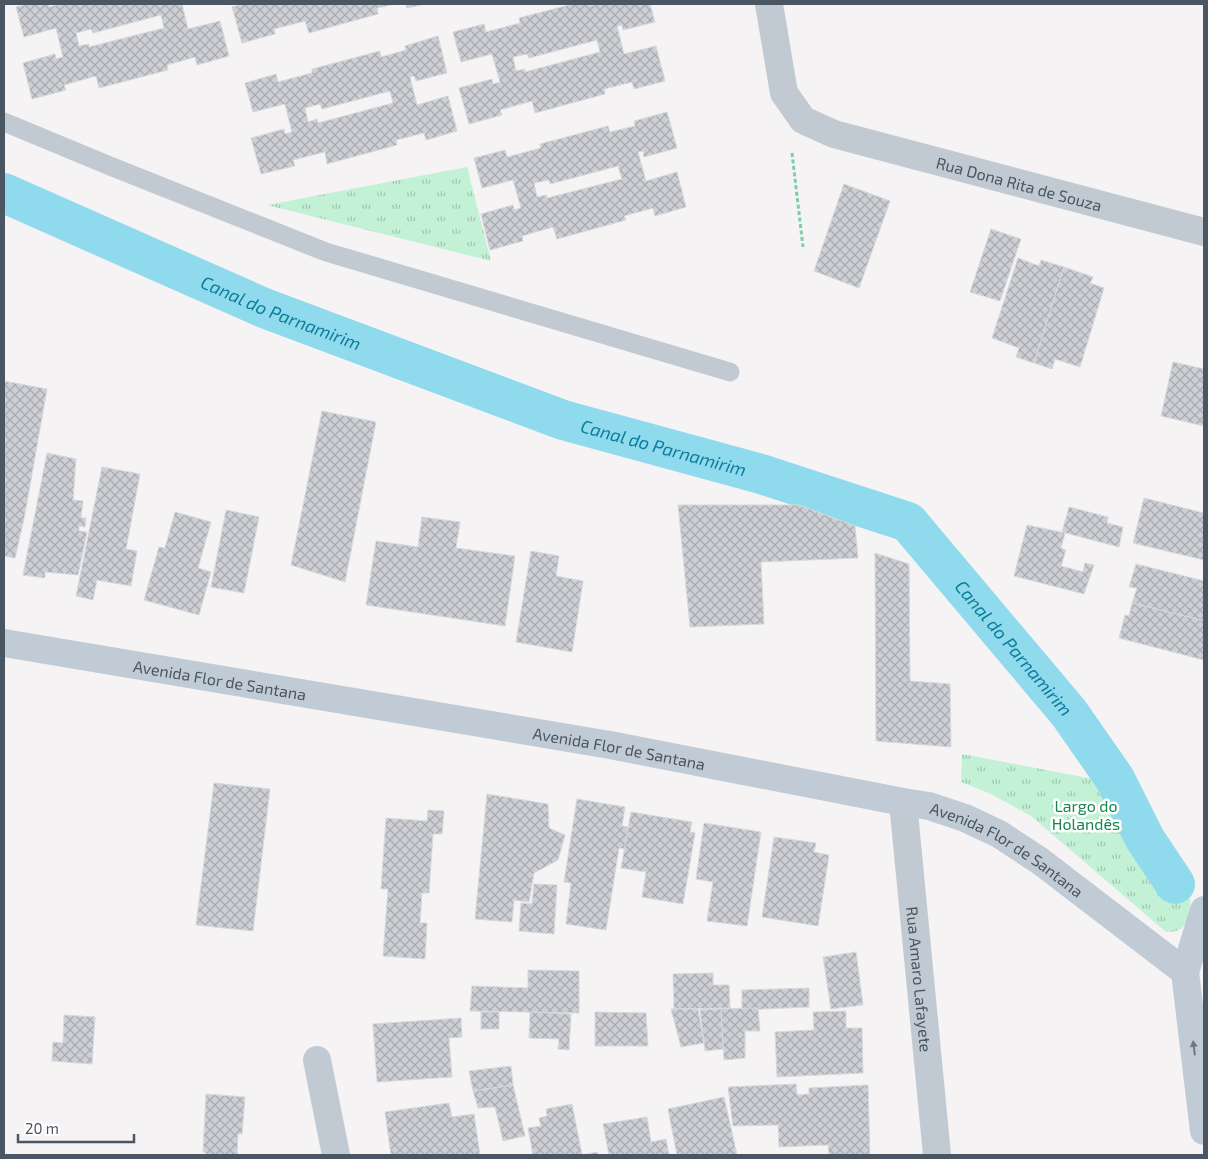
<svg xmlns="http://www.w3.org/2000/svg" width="1208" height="1159" font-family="'Exo 2',sans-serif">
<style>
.park{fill:url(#park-tufts)}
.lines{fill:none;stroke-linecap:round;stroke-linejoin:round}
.canal{stroke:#90daee;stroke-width:40}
.building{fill:url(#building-cross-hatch);stroke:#d7d9de;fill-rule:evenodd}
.path{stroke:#7ad0a6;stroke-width:3;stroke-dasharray:4 2.5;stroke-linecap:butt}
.lane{stroke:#c1cad2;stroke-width:19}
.street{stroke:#c1cad2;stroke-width:28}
.secondary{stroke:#c1cbd6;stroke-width:28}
.oneway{fill:#6e7984}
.labels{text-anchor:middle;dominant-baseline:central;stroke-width:5;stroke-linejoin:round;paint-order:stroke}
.street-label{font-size:16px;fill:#4a5661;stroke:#fff}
.park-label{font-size:16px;fill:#17864f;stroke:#fff}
.water-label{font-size:18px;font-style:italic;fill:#0c7c9b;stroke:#fff}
</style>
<defs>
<pattern id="park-tufts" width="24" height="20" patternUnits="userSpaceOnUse" patternTransform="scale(1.25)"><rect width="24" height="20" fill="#c3f1d5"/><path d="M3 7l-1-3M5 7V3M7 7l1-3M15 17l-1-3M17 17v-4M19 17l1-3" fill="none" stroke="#a0c6b0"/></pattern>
<pattern id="building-cross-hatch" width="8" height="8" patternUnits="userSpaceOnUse" patternTransform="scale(1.25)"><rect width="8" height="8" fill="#cdcfd5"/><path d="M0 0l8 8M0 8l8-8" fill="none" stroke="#a8abb0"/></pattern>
</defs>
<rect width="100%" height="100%" fill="#f5f3f3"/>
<!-- park -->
<g class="park">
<polygon points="467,167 491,261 267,205"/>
<path d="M962,754L1109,782L1163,874L1183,895L1191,900C1188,917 1189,933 1166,932L1031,816L991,794L961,782Z"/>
</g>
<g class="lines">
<!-- canal -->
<path class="canal" id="s1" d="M4,193L264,308L563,420L761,474L908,522L1069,713L1115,779L1145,839L1175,884"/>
</g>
<!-- building -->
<g class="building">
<path d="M28,4H49V7L60,4H182L188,29L220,21L229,56L197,65L195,57L167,65L168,70L99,88L96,76L64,85L66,90L32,99L23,63L55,54L56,59L63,57L56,28L24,37L16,7ZM161,15L164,28L89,47V44L79,46L76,33L91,29L93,33Z"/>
<polygon points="244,4 395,4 377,8 378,14 309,33 305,21 274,29 275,34 242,43 232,7"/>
<polygon points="406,4 425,4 407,8"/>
<path d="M573,4H588L589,6L599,4H650L655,22L623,30L622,25L617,26L624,54L656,46L665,81L634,89L632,82L604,89L605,94L535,113L532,101L500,110L502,115L469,124L459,88L492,79L493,84L500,82L492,54L461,62L453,32L484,24L486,32L520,23L519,18ZM597,40L600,52L525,72V69L516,71L513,57L527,54L529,58Z"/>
<path d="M438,36L447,73L416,81L414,76L410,77L417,105L448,96L457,131L426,140L424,133L396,140L397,145L327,164L325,152L293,160L295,166L261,174L251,138L284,129L285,134L292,132L285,104L253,112L245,83L276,74L278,82L312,73V69L380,51L381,57L406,50L405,46ZM390,91L393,103L318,123L317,119L308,122L305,108L320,104L322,109Z"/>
<path d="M667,112L677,148L644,157L643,151L638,152L646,181L677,172L686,207L655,216L653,208L624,216L626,220L557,239L553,227L522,236L523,241L490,250L481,214L513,205L514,210L521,208L513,180L482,188L474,158L505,150L507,157L541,148L540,144L608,126L610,132L635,126L634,121ZM618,166L622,179L547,198L546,195L537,197L534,183L549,180L550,184Z"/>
<polygon points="844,184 890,201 859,288 814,271"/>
<polygon points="991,229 1021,239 1000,301 970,292"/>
<polygon points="1018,258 1039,266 1041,260 1064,267 1034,363 1016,357 1019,348 992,338"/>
<polygon points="1064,267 1093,277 1090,283 1104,288 1080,367 1055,359 1052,369 1034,363"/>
<polygon points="1173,362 1204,369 1204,426 1161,416"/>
<polygon points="4,381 47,389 25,514 15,558 4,556"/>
<polygon points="322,411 376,422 345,582 291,565"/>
<polygon points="47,453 76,459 73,500 83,501 81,518 86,518 85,527 79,526 79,531 87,532 78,575 45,572 45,578 23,575"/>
<polygon points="102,467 140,474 126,549 137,551 131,586 97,580 93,600 76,596"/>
<polygon points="1144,498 1204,513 1204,560 1133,543"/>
<polygon points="678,505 799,505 855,526 858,558 761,562 764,624 690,627"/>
<polygon points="1069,507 1108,517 1107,523 1123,527 1119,547 1062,532"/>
<polygon points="226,510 259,517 244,593 211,587"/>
<polygon points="175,512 211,522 198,568 211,572 199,615 144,600 159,547 165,548"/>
<polygon points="422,517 460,522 456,548 515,556 505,626 366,605 376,541 418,547"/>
<polygon points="1027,525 1065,533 1061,548 1066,550 1061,566 1083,572 1085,563 1094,565 1084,594 1014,576"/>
<polygon points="531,551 559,556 556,576 583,581 572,652 516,642"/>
<polygon points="875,553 909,564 910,681 950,684 951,747 876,741"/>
<polygon points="1136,564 1204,581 1204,621 1132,603 1137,588 1129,587"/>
<polygon points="1132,603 1204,621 1204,660 1119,638 1125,615 1129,616"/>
<polygon points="214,783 270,789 253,931 196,925"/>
<polygon points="487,794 548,804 549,828 565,835 558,860 534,873 529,902 514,900 512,922 475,919"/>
<polygon points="577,799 625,807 622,826 628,827 625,849 619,848 606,930 566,924 571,883 564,882"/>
<polygon points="428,810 444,811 442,834 433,834 429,893 422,893 420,923 427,923 425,959 383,956 388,889 381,889 386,818 427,821"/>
<polygon points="631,812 692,822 690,832 695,833 683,904 642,897 646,872 621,868"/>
<polygon points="704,823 761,832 747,926 707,921 713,882 696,879"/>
<polygon points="774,837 816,843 814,852 829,855 818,926 762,917"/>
<polygon points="534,884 557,885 554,934 519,931 521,903 532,904"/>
<polygon points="856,952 863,1005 831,1009 823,957"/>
<polygon points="528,970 579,971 579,1013 470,1011 472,986 528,988"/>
<polygon points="713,973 713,985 729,985 730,1008 674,1009 673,974"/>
<polygon points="809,988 809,1007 742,1010 742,990"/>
<polygon points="758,1008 760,1031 745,1031 745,1058 724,1060 721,1009"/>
<polygon points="671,1009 698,1009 704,1043 681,1047"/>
<polygon points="721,1009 723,1049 705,1051 700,1010"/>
<polygon points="846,1011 846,1028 862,1028 863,1073 777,1077 775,1032 814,1030 813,1012"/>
<rect x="481" y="1012" width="18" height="17"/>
<polygon points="530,1012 571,1014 569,1050 558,1049 559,1039 529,1038"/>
<polygon points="595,1012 646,1013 648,1046 595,1046"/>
<polygon points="64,1015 95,1017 92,1064 52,1061 53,1042 63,1043"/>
<polygon points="461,1018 462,1037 449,1038 452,1077 377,1082 373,1024"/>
<polygon points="511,1066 513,1085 473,1091 469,1071"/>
<polygon points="796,1084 797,1095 809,1094 809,1088 868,1085 870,1155 829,1155 828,1145 779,1147 778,1125 733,1126 728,1087"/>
<polygon points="513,1085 525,1136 503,1141 495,1107 478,1108 473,1091"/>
<polygon points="206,1094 245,1097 242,1134 238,1134 237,1155 206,1155 206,1153 203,1152"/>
<polygon points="724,1097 737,1155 677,1155 668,1109"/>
<polygon points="449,1103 452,1117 474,1114 480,1155 391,1155 385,1112"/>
<polygon points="572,1104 582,1155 597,1152 598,1155 533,1155 528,1128 541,1126 539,1118 547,1116 546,1109"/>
<polygon points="647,1117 651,1142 666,1139 669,1155 609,1155 603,1124"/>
</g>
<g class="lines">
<!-- path -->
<polyline class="path" points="792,153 803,247"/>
<!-- lane -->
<polyline class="lane" points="4,122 110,166 326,252 730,372"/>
<!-- street -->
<g class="street">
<path id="s2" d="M769,4L784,93L803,120L834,134L1204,232"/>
<path id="s3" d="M903,802L937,1155"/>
<polyline points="317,1060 336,1155"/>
</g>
<!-- secondary -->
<g class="secondary">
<path id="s4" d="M4,643L610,745L903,802L929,806L965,818L999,834L1040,861L1185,972"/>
<polyline points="1204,910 1185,972 1204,1131"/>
</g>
</g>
<!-- one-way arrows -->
<defs><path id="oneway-solid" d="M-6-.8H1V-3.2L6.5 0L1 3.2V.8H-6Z" transform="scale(1.25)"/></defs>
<use class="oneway" href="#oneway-solid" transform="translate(1194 1048) rotate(-97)"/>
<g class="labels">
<!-- street labels -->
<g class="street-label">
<text stroke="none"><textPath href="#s2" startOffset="349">Rua Dona Rita de Souza</textPath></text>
<text stroke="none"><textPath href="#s4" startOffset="219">Avenida Flor de Santana</textPath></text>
<text stroke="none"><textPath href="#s4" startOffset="624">Avenida Flor de Santana</textPath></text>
<text stroke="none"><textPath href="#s4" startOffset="1029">Avenida Flor de Santana</textPath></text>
<text stroke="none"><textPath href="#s3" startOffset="178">Rua Amaro Lafayete</textPath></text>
</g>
<!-- park labels -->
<g class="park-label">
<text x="1086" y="805">Largo do<tspan x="1086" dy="18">Holandês</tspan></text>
</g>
<!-- water labels -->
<g class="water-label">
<text stroke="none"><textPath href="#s1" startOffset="302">Canal do Parnamirim</textPath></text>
<text stroke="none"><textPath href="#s1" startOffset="708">Canal do Parnamirim</textPath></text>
<text stroke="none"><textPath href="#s1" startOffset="1128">Canal do Parnamirim</textPath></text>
</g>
</g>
<!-- border -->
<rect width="1208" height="1159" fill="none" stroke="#4a5661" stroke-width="10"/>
<!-- scale -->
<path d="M18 1134v8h116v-8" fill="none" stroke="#4a5661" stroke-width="2.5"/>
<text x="25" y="1134" font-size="15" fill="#4a5661" stroke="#ffffff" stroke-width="4" paint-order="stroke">20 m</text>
</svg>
